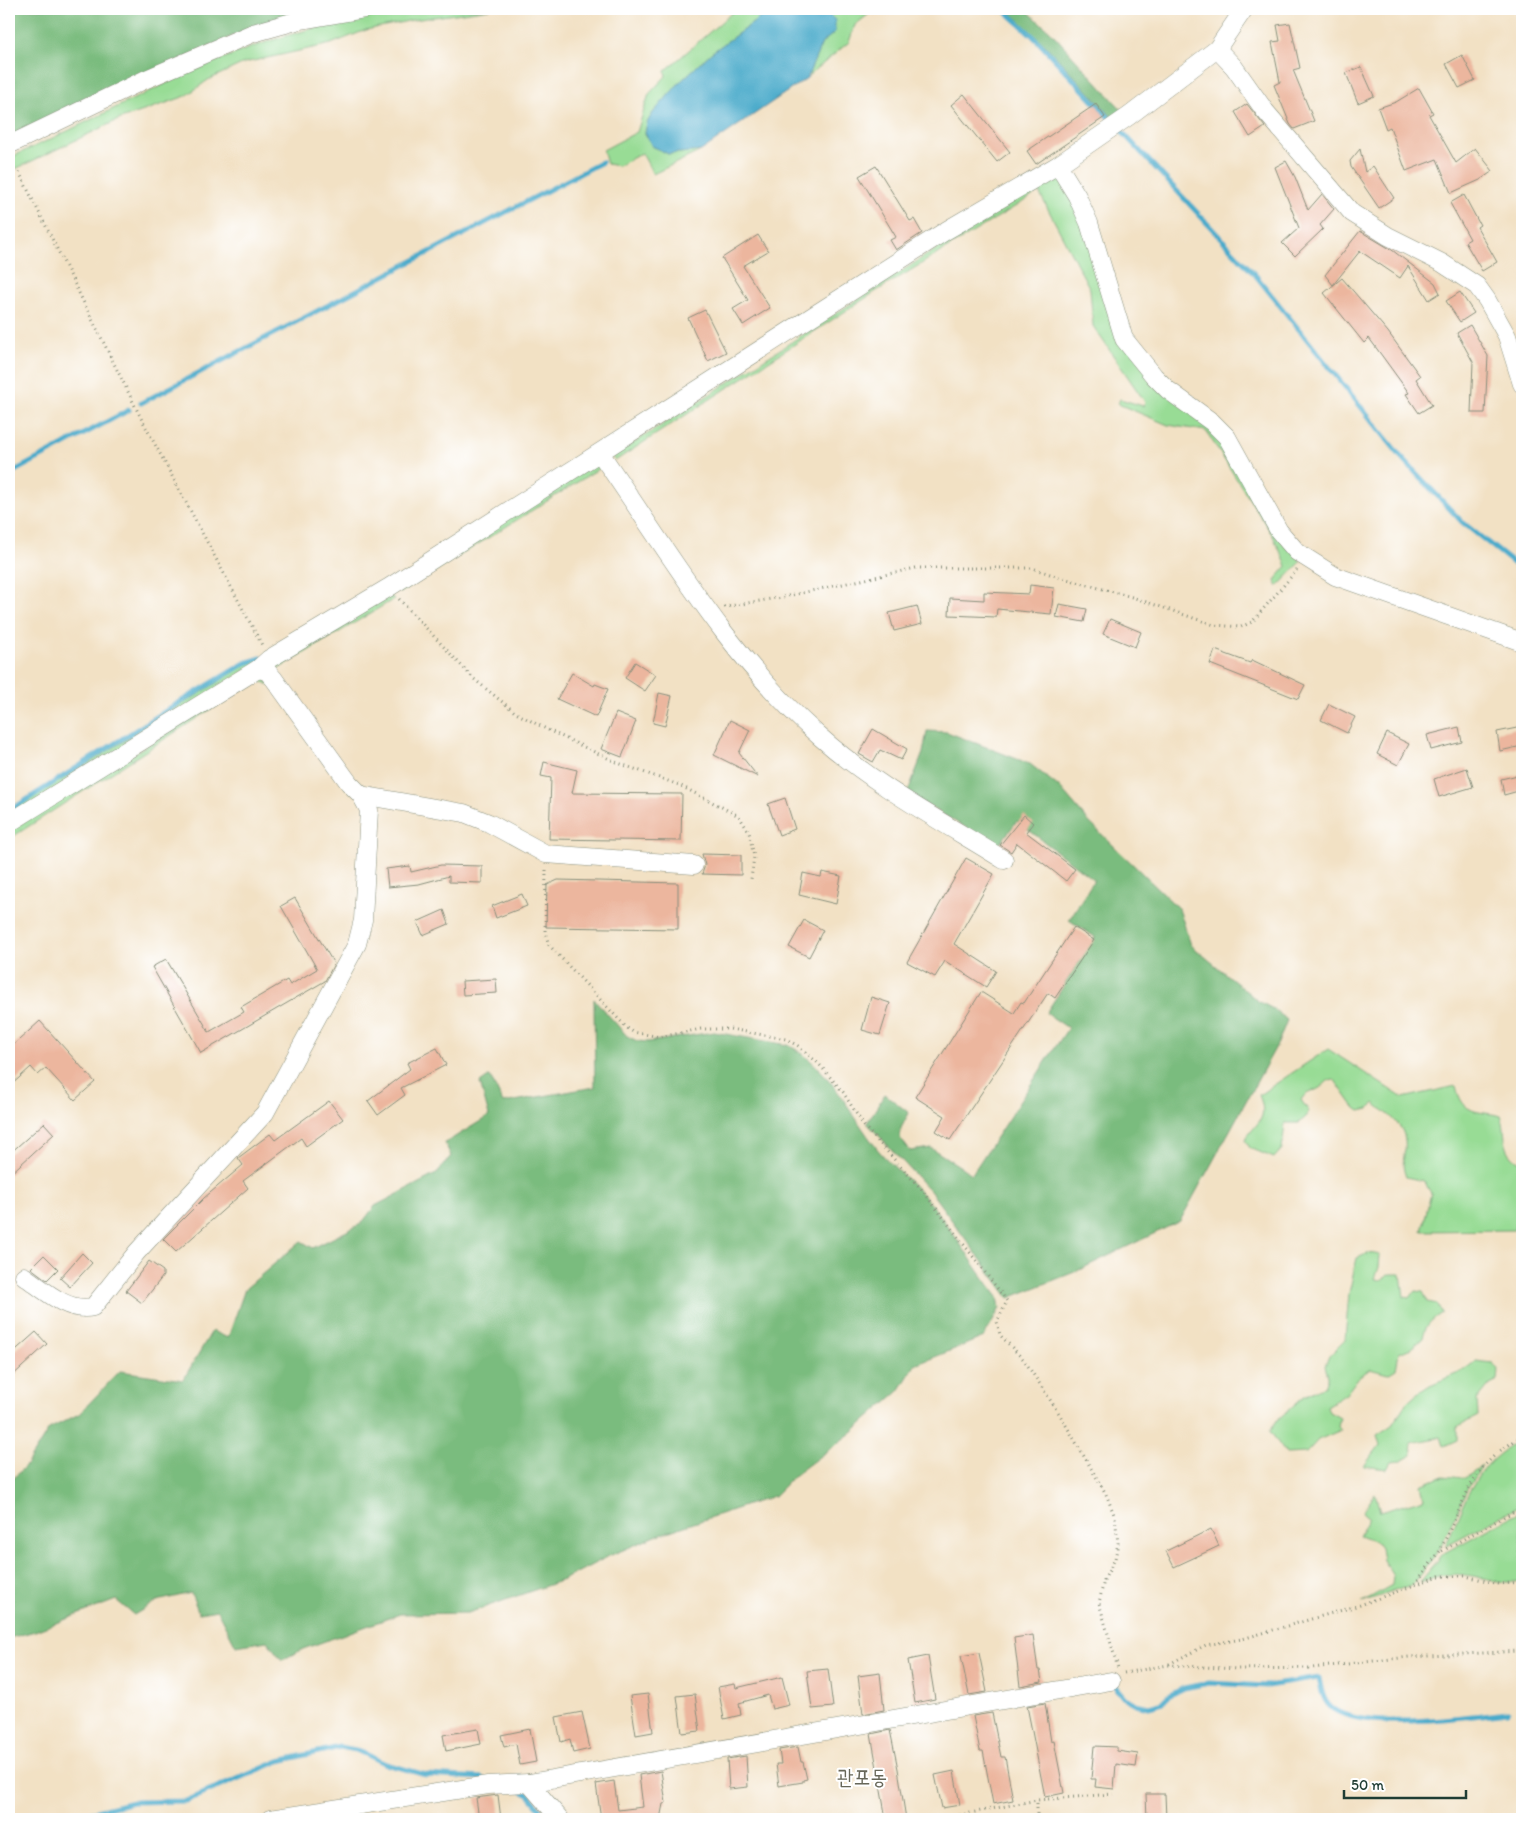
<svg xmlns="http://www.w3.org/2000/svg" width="1531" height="1828" font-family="Itim,'Poor Story',sans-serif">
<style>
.green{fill:#98dc95;stroke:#5c8c64}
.forest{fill:#7abc7e;stroke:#4c7c59}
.water{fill:#4cabcb;stroke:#367480}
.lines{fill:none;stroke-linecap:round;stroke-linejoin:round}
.stream{stroke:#4cabcb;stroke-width:5}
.building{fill:#ecb69e}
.street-casing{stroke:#888f7c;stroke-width:19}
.path{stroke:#888f7c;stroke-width:3;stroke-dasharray:1 4;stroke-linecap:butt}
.street{stroke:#fff;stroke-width:18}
.labels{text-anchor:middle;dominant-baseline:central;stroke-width:4;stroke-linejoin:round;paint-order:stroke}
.quarter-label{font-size:21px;fill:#676759;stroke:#fff}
</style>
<rect width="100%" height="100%" fill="#fff"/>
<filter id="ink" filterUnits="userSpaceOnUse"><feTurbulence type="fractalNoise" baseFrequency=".02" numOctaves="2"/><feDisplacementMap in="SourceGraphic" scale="10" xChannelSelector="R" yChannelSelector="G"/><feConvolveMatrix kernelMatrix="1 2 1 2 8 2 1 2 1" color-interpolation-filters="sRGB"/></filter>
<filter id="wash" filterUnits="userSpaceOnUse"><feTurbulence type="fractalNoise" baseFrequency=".0096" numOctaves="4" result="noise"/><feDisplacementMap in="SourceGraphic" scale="20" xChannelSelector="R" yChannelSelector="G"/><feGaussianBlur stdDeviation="1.12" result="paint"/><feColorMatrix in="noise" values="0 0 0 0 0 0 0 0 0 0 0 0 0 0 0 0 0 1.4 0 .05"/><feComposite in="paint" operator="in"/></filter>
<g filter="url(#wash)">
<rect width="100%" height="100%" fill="#f2e1c4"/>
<!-- green -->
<g class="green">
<path d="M413,9H490L413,20L366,30L331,44L244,63L208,80L186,96L118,120L9,172V158C89,123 165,80 247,49C301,29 356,17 413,9Z"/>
<polygon points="736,9 769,9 757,20 711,53 680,82 652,114 647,123 645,133 652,146 668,154 701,151 653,174 642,153 618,166 607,164 603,150 637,132 649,94 666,76 665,71"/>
<polygon points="823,9 871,9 873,11 855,25 849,42 807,77 822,43 835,32 829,13"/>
<polygon points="1058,171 1080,214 1116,333 1213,428 1301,562 1278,586 1275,580 1287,566 1273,536 1206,431 1168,425 1118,404 1120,399 1143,406 1145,402 1093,326 1090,289 1039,192 875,292 615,461 612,457"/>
<polygon points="601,460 603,466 400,593 396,588"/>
<polygon points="388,594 394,599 278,669 272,666"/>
<polygon points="262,660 9,819 9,813 247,664"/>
<polygon points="259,676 275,687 260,681 253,682 9,839 9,831"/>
<path d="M1328,1049L1403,1098L1456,1086C1463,1117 1479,1110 1501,1116C1508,1133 1499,1152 1522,1163V1203L1516,1208L1517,1218L1514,1230L1422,1231L1431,1193L1424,1181L1406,1177C1402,1167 1403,1161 1405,1150C1408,1126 1391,1117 1374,1103L1369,1109L1360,1111L1353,1106L1334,1079C1326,1080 1326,1084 1321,1087C1313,1093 1306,1091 1301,1100L1308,1110L1307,1116L1299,1123H1285L1282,1149L1274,1158L1250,1148L1245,1140C1257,1121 1269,1120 1259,1095Z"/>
<path d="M1369,1253L1380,1255L1379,1267L1375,1279L1381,1280L1390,1274H1401L1404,1297L1410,1298L1415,1291L1423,1292L1428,1302L1437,1304L1442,1313C1431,1320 1425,1325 1423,1338L1411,1348L1399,1353L1396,1369L1388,1374L1370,1369L1358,1378L1346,1394L1327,1406L1329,1412L1340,1418L1338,1427L1341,1430L1318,1440L1306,1453L1286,1454L1270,1431L1275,1422L1303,1397L1324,1386L1328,1376L1325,1366L1329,1356L1345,1340L1349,1293L1357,1258Z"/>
<polygon points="1476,1361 1493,1363 1499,1371 1498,1380 1490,1384 1477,1400 1478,1416 1457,1427 1457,1440 1444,1446 1441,1437 1411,1443 1412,1455 1401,1461 1391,1462 1387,1469 1364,1466 1380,1445 1377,1435 1392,1425 1407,1402 1416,1394 1430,1385 1461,1372"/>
<path d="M1522,1438V1505L1445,1546C1458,1521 1466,1488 1486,1467C1496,1455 1509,1447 1522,1438Z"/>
<polygon points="1482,1466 1469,1485 1439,1550 1412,1585 1362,1602 1392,1585 1393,1576 1383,1560 1381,1547 1378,1543 1359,1536 1369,1518 1362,1512 1375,1493 1380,1512 1424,1499 1421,1485 1443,1476 1463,1478"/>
<path d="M1522,1511V1581C1501,1585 1485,1577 1465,1575C1448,1573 1435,1576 1419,1582L1442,1554Z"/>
</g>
<!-- forest -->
<g class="forest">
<polygon points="9,9 308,9 257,25 9,138"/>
<polygon points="1007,9 1025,9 1033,16 1052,33 1124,112 1114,119 1048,48"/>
<polygon points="927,731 947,732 1030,764 1059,787 1089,822 1179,909 1191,945 1258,1001 1275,1010 1287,1020 1278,1043 1180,1221 1077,1271 1009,1298 931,1192 867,1123 885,1094 909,1113 901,1128 900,1138 910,1151 931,1148 972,1174 1068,1028 1046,1013 1095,937 1069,920 1094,880 1017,821 998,846 907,794 923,753"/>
<path d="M594,999L627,1036L637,1041L648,1042L714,1032L788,1045C827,1065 847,1108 872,1142C886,1162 907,1177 923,1195C950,1225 972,1264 998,1297L1000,1308L984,1337L915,1365L899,1391L851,1433L796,1474L774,1496L658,1535L609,1556L563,1580L468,1613L400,1614L303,1649L282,1660L267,1641L236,1646L217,1610L199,1613L191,1593L157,1601L134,1615L116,1600L35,1631L9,1638V1483L27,1464L49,1429L79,1414L120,1371L183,1380L212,1331L228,1338L245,1289L301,1241L313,1248L361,1224L375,1206L436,1174L451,1156L445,1143L489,1116L480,1083L490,1076L503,1103L595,1087Z"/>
</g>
<!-- water -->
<polygon class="water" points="769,9 823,9 835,20 835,32 822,43 807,78 701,151 668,154 652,146 645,133 647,123 652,114 680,82 711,53 757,20"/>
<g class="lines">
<!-- stream -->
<g class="stream">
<polyline points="1003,9 1033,36 1257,277 1401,457 1462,522 1522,570"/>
<polyline points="141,403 602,162"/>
<polyline points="9,474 129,410"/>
<polyline points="9,811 167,710 245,663 261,658"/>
<path d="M1113,1684L1125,1698L1136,1704L1149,1707L1160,1704L1168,1696L1184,1688L1209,1683L1267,1686L1319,1678C1321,1689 1323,1702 1333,1709C1367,1732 1468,1716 1508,1712"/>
<polyline points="519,1790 529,1795 548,1819"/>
<polyline points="64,1819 133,1802 186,1801 279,1761 340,1747 356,1750 386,1764 426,1775 483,1778"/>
</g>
</g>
<g id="blocks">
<!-- building -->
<g class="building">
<polygon points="1290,23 1300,68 1293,70 1314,121 1294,129 1290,124 1274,85 1280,82 1272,42 1280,41 1277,25"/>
<polygon points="1462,55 1475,80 1459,88 1446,64"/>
<polygon points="1361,67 1374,96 1358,103 1346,73"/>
<polygon points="1419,88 1433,113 1429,115 1456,163 1475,148 1493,171 1480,180 1451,193 1437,159 1406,171 1390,127 1386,129 1378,108 1396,102"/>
<polygon points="964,94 1010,152 997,162 951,105"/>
<polygon points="1096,104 1105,117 1036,164 1027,151"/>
<polygon points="1247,104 1265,127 1250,137 1235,112"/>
<polygon points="1360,149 1365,172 1373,166 1394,198 1379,208 1351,167 1350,161"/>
<polygon points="1286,161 1295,177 1308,210 1322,194 1334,209 1320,225 1323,229 1295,256 1282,243 1299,228 1275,167"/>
<polygon points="876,166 910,221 914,219 922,233 896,250 890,240 896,237 859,176"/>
<polygon points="1464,195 1480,225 1477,227 1497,262 1482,271 1465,242 1470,239 1450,203"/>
<polygon points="1360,231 1392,250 1435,283 1440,293 1429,300 1408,266 1400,278 1360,251 1333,285 1325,275"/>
<polygon points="758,235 768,251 743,266 770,308 743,325 733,309 748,300 722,258"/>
<polygon points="1342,278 1388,332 1420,376 1416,379 1432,405 1419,413 1406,394 1409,393 1369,338 1364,343 1324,293"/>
<polygon points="1460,292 1474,313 1460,322 1446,301"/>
<polygon points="705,310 726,352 708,361 688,318"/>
<polygon points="1470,325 1488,356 1485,413 1471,413 1473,362 1457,333"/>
<polygon points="1030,585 1054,588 1051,614 997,609 996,617 949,615 950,598 984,600 984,592 1029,594"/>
<polygon points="1059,604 1087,609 1084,622 1056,617"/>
<polygon points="917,606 922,624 894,631 889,613"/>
<polygon points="1110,619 1141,632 1135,647 1103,634"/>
<polygon points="1215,650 1250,663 1252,660 1305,685 1298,699 1210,664"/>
<polygon points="635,662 656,675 645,691 625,678"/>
<polygon points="572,673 594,686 595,684 608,689 596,717 557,699"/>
<polygon points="659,693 672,696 665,726 653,723"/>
<polygon points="1329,704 1355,717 1347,733 1321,720"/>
<polygon points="616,713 636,721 622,757 601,749"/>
<polygon points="730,720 750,730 739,753 758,777 714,755"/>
<polygon points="1459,727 1462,742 1431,750 1427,735"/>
<polygon points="1522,727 1522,746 1500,751 1497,732"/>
<polygon points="873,729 907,749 901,760 880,750 873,762 859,754"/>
<polygon points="1387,733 1409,744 1398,765 1377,754"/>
<polygon points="544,762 577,770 572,793 682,794 681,841 549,839 551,778 541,776"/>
<polygon points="1467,768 1473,787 1439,797 1434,779"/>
<polygon points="1522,774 1522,790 1504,795 1501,779"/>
<polygon points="785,798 795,829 779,835 768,804"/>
<polygon points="1024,815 1033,823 1026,832 1075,869 1066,881 1017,843 1011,852 1000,845"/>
<polygon points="702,854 741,855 741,875 702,874 705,865"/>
<polygon points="966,858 994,874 954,944 996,971 986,987 945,961 935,977 907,962"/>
<polygon points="441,865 482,866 482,883 449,882 449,876 419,884 388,887 386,869 410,866 411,872"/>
<polygon points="822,872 841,876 836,904 799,895 803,873 821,877"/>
<polygon points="558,880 678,883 678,929 546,927 547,885"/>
<polygon points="522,894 527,906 496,918 492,906"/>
<polygon points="295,898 334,964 325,981 201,1053 152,967 166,959 209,1032 244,1012 241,1007 287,980 290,985 317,969 281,906"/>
<polygon points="444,910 449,924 423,935 417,922"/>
<polygon points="804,920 823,930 809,957 789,947"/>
<polygon points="1074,927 1094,940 1055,998 1048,993 950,1140 936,1131 945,1116 915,1097 981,992 1014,1013 1021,1002 1024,1003"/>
<polygon points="496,979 497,993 463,995 462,981"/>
<polygon points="871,997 890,1003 880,1035 862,1030"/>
<polygon points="40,1021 95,1082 75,1100 46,1068 38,1075 31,1067 9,1087 9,1049"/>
<polygon points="437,1048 446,1065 401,1088 405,1095 378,1115 368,1101 410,1069 407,1063"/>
<polygon points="329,1101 343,1119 306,1146 301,1138 243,1181 248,1188 176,1252 163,1239 204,1198 243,1165 238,1158 270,1134 275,1140"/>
<polygon points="44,1123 54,1134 9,1175 9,1154"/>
<polygon points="82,1253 92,1263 70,1287 60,1278"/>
<polygon points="44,1255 58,1269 47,1280 31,1268"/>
<polygon points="149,1261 163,1271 163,1276 142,1303 126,1291"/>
<polygon points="36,1332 47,1344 9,1379 9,1356"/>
<polygon points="1211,1529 1219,1546 1174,1567 1166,1551"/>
<polygon points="1033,1635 1038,1670 1040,1670 1042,1682 1020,1686 1014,1638"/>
<polygon points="979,1653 987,1692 969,1695 961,1656"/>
<polygon points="928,1656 935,1699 915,1703 908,1660"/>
<polygon points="828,1669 833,1707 812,1709 807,1671"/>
<polygon points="880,1673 884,1710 863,1714 858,1676"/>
<polygon points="782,1677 789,1705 772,1709 768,1695 739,1703 741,1715 724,1719 718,1687 735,1684 736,1688"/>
<polygon points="648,1694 653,1732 636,1735 630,1696"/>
<polygon points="695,1694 700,1731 682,1733 677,1696"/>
<polygon points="1045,1703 1051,1742 1054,1741 1064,1793 1045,1797 1027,1706"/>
<polygon points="582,1712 590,1749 573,1753 570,1739 561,1742 556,1717"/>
<polygon points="992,1713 1001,1757 1005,1757 1013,1800 993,1804 983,1751 980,1751 973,1716"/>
<polygon points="478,1729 481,1744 446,1751 443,1735"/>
<polygon points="530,1729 536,1762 520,1765 516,1744 504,1747 501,1735"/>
<polygon points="890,1730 898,1769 906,1819 886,1819 871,1734"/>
<polygon points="1094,1746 1117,1747 1117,1751 1138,1754 1136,1767 1116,1764 1114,1789 1095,1787 1096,1779 1091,1779"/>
<polygon points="798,1747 801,1762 803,1762 807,1779 803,1780 803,1782 779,1786 776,1764 781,1764 779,1750"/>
<polygon points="746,1756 748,1787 729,1789 727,1759"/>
<polygon points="661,1771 666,1803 663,1804 660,1819 601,1819 596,1784 614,1781 618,1810 643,1807 639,1775"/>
<polygon points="954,1771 960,1805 942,1808 935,1775"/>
<polygon points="1146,1794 1165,1794 1166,1819 1147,1819"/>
<polygon points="498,1795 501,1819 479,1819 476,1798"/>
</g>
</g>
</g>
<g filter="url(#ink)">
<use href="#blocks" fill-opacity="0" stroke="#888f7c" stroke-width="1"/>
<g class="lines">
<!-- street casing -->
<g class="street-casing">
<g id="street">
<polyline points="1217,49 1234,67 1265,111 1352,213 1388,236 1442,263 1477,286 1487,300 1507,336 1522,384"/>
<polyline points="9,145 144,80 253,33 296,21 365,9"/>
<polyline points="1058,165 1077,196 1089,223 1124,339 1154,376 1168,390 1212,422 1227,437 1279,531 1297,552 1335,576 1522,642"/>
<path d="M600,453C668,551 729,657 819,736C874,785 941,821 1004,860"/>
<polyline points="361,795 464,813 489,823 546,854 694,865"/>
<polyline points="9,823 258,669 269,659 388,588 947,230 1058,165 1129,116 1217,49 1244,9"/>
<path d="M24,1276C44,1290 68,1313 93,1307L137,1252L265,1113L357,944L363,920L369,810L361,795L349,783L274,679L267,671L258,669"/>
<polyline points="529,1783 560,1819"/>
<polyline points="270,1819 488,1785 529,1783 1111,1681"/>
</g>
</g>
<!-- path -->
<g class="path">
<polyline points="19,172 141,418 262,645"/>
<polyline points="399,599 474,679 516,713 550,731 618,763 679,785 739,816 749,832 754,857 751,879"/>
<polyline points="724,607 783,597 916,568 1032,568 1059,577 1132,597 1214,625 1241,627 1252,622 1297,570"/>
<polyline points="546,870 545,932 549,945 626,1027 633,1032 660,1037 701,1029 730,1029 786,1039 798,1046 818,1063 843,1092 864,1126 923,1191 1007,1301 997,1322 1000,1335 1024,1360 1060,1415 1106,1494 1115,1517 1118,1543 1115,1559 1104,1580 1099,1603 1118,1668"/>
<polyline points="1442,1551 1522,1507"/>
<polyline points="1415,1584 1440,1551 1470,1486 1483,1467 1498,1452 1522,1436"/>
<polyline points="1169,1664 1206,1645 1242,1639 1360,1605 1439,1576 1466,1576 1499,1584 1522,1582"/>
<polyline points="1124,1673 1168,1665 1238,1669 1312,1668 1409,1657 1519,1651"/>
<polyline points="940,1819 1037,1800 1113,1794"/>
<polyline points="1037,1819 1037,1800"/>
</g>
<!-- street -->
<use href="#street" class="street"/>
</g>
</g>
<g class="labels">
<!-- quarter labels -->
<g class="quarter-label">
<text x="862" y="1776">관포동</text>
</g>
</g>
<!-- margin -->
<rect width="1531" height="1828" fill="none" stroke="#fff" stroke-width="30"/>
<!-- scale -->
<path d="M1344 1790v8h122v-8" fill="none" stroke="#1f3d34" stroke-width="2.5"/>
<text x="1351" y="1790" font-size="15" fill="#1f3d34" stroke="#ffffff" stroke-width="4" paint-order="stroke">50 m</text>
</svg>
